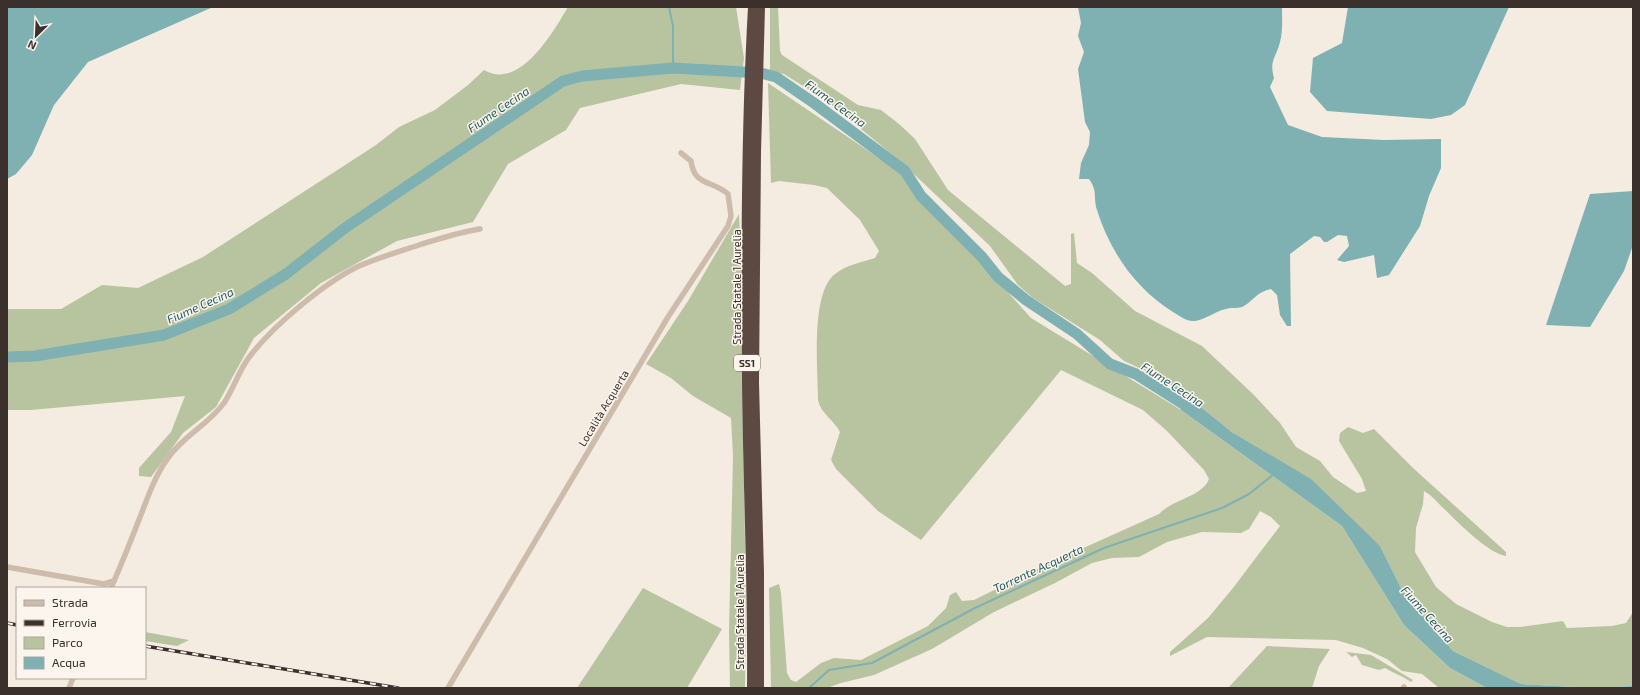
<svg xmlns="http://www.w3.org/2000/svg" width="1640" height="695" font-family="'Exo 2',sans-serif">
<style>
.green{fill:#b8c4a0}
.water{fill:#7fb0b2}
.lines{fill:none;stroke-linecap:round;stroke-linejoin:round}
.stream{stroke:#7fb0b2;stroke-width:2}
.river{stroke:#7fb0b2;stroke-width:11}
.street{stroke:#cdbbac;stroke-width:5.5}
.highway{stroke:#5c4a42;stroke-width:10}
.rail-casing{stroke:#3b302b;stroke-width:3.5}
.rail{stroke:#fbf5ee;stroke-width:2;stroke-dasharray:6;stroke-linecap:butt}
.labels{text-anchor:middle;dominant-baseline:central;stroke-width:3;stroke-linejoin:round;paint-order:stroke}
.shield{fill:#fbf5ee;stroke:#756b66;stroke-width:1}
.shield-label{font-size:10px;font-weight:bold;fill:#3b302b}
.street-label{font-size:11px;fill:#3b302b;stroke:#fbf5ee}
.water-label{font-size:12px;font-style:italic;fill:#1f5a5e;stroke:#fbf5ee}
</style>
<rect width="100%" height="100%" fill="#f4ebe1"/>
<!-- green -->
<g class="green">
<path d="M568,7H736L744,58L740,90L681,84L580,108L566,130L508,164L473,222L397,241L321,283L254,338L216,407L183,433L151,477L139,476V468L171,432L185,396L31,410H7V309H61L102,285L138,288L203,257L376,145L399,127L435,110L468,85L484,70C520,91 553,32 568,7Z"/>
<path d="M770,7H778L780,51L782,55L858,105L881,110L899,124L915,139L948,190L1065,286L1071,284V234L1074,233L1077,263L1092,273L1135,311L1202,346L1254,395L1280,423L1296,447L1320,461L1333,477L1357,493L1366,491L1362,479L1339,441L1340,433L1348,427L1363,433L1374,429L1413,468L1506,552V556C1485,553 1446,510 1430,495L1424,491L1423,504L1416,528L1415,552L1436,587L1456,604L1492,622L1507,627H1520L1563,621L1567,628L1612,626L1626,623L1633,612V686L1592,688L1521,684L1453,651L1404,594L1380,546L1233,433L1170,382L1124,361L1100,340L1033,298L1018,285L990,246L900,161L827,101L784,74L770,72Z"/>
<path d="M768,83L901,173L1031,318L1181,410L1342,526L1404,625L1450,668L1487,688H1439L1422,674L1402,671L1387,659L1363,648L1336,640L1207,637L1170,656V652L1208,618L1233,588L1280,526L1271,517L1260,511L1249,529L1241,533L1202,532L1167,542L1139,557L1112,558L1092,563L1055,583L994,612L932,649L874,675L841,683L827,688H771L769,588L779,584L781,593L787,673L791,680L796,682L821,663L834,658L861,660L928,626L946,608L950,595L956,592L962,601L974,600L1039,568L1159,514C1173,499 1202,497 1209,479L1204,470L1167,431L1143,410L1061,370L921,540L878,511L836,469L831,460L840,432C834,420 821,414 818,400C818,371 810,293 835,274C846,265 862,262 875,258L879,251L860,220L827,188L814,185L779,181L771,183Z"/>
<path d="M739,214C742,273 741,333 742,392C744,491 747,589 745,688H730L729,632L733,456L731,418L693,396L671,378L646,364L688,301Z"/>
<polygon points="643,588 722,629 687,688 577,688"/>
<polygon points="145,632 189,640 177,646 145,641"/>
<polygon points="1267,646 1330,649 1319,666 1312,688 1228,688"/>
<path d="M1346,652L1371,655L1413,680L1411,682C1401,675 1395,674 1385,668L1379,670L1362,665L1356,655L1352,657Z"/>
</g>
<!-- water -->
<g class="water">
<polygon points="7,7 213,7 88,62 54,105 32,155 16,174 7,179"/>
<path d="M1078,7H1282C1282,18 1283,31 1280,42C1276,58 1269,60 1274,78L1270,87L1288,125L1322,137L1384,140L1441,139V168L1429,196L1420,226L1389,275L1377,278L1374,255L1344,262L1337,260L1349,246L1347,236L1338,235L1327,242H1324L1320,237L1314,236L1290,254L1291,326H1287L1280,315L1277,295L1271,289C1257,292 1255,299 1244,306C1239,309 1231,307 1226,309C1216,311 1204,320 1195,321C1187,322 1180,316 1173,312C1136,289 1110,252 1097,210C1093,198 1098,191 1089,179H1079L1081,163L1089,145L1090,132L1085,122L1078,69L1084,52L1078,36L1081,23Z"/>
<polygon points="1348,7 1509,7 1465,105 1451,115 1431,119 1327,111 1310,92 1313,58 1342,43"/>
<polygon points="1633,191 1633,245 1624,271 1590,327 1546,325 1590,194"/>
<polygon points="1170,382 1233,433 1311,479 1380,546 1404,594 1453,651 1521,684 1592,688 1633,686 1633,688 1487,688 1450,668 1404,625 1342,526 1181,410"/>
</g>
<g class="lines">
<!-- stream -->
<g class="stream">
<polyline points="669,7 673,26 673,68"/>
<polyline points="809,688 829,670 872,663 975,608 1104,548 1222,508 1249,494 1274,474"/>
</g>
<!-- river -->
<polyline class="river" points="7,357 35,356 164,335 229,309 286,274 345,228 563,81 582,76 673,68 761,73 776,77 814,103 905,171 921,196 982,257 998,277 1026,300 1077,334 1110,364 1136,374 1188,407"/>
<!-- street -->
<g class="street">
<polyline points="7,567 104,584 114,581"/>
<path d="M111,588C122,563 132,538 142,512C149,494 156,474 168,458C183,436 208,425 224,403C234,388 239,370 250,356C274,325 324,283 359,266C380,257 401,251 422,244C442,238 460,232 480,229"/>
<polyline points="69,688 73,678"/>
<path d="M448,688L668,317L728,226L731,216L728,194C712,180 694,186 691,161L681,153"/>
<polyline points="1403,688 1404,687"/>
</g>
<!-- highway -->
<g class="highway">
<path d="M752,688C753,586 748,485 747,383C746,258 746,132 753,7"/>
<polyline points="759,688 759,573 754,383 756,152 760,7"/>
</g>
<!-- rail casing -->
<g class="rail-casing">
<g id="rail">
<polyline points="7,623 17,625"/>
<polyline points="145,646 398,688"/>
</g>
</g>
<!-- rail -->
<use href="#rail" class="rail"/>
</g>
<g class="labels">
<!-- shield labels -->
<rect class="shield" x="734" y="355" width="26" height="16" rx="3"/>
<g class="shield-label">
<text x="747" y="363">SS1</text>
</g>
<!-- street labels -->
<g class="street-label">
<text transform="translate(736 287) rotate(-90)">Strada Statale 1 Aurelia</text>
<text transform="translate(603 408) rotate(-59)">Località Acquerta</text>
<text transform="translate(739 612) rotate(-90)">Strada Statale 1 Aurelia</text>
</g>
<!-- water labels -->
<g class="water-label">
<text transform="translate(836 103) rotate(36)">Fiume Cecina</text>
<text transform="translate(498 109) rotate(-34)">Fiume Cecina</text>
<text transform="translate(200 305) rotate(-24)">Fiume Cecina</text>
<text transform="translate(1173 384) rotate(33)">Fiume Cecina</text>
<text transform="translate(1038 568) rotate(-25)">Torrente Acquerta</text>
<text transform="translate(1428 614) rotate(48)">Fiume Cecina</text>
</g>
</g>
<!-- border -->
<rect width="1640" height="695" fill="none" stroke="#3b302b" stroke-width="16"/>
<!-- legend -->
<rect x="16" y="587" width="130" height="92" fill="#fbf5ee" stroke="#aea6a0"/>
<rect x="24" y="600" width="20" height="6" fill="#cdbbac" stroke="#aea6a0"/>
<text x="52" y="607" font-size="12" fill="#3b302b">Strada</text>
<rect x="24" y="620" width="20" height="6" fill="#3b302b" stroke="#aea6a0"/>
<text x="52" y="627" font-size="12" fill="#3b302b">Ferrovia</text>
<rect x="24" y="637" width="20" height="12" fill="#b8c4a0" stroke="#aea6a0"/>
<text x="52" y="647" font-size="12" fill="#3b302b">Parco</text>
<rect x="24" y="657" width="20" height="12" fill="#7fb0b2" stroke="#aea6a0"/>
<text x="52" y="667" font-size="12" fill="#3b302b">Acqua</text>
<!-- north arrow -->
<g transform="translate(36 36) rotate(204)" stroke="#fbf5ee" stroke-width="3" paint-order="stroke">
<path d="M0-3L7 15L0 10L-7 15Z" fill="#3b302b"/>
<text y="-6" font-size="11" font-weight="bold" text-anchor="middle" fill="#3b302b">N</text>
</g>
</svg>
